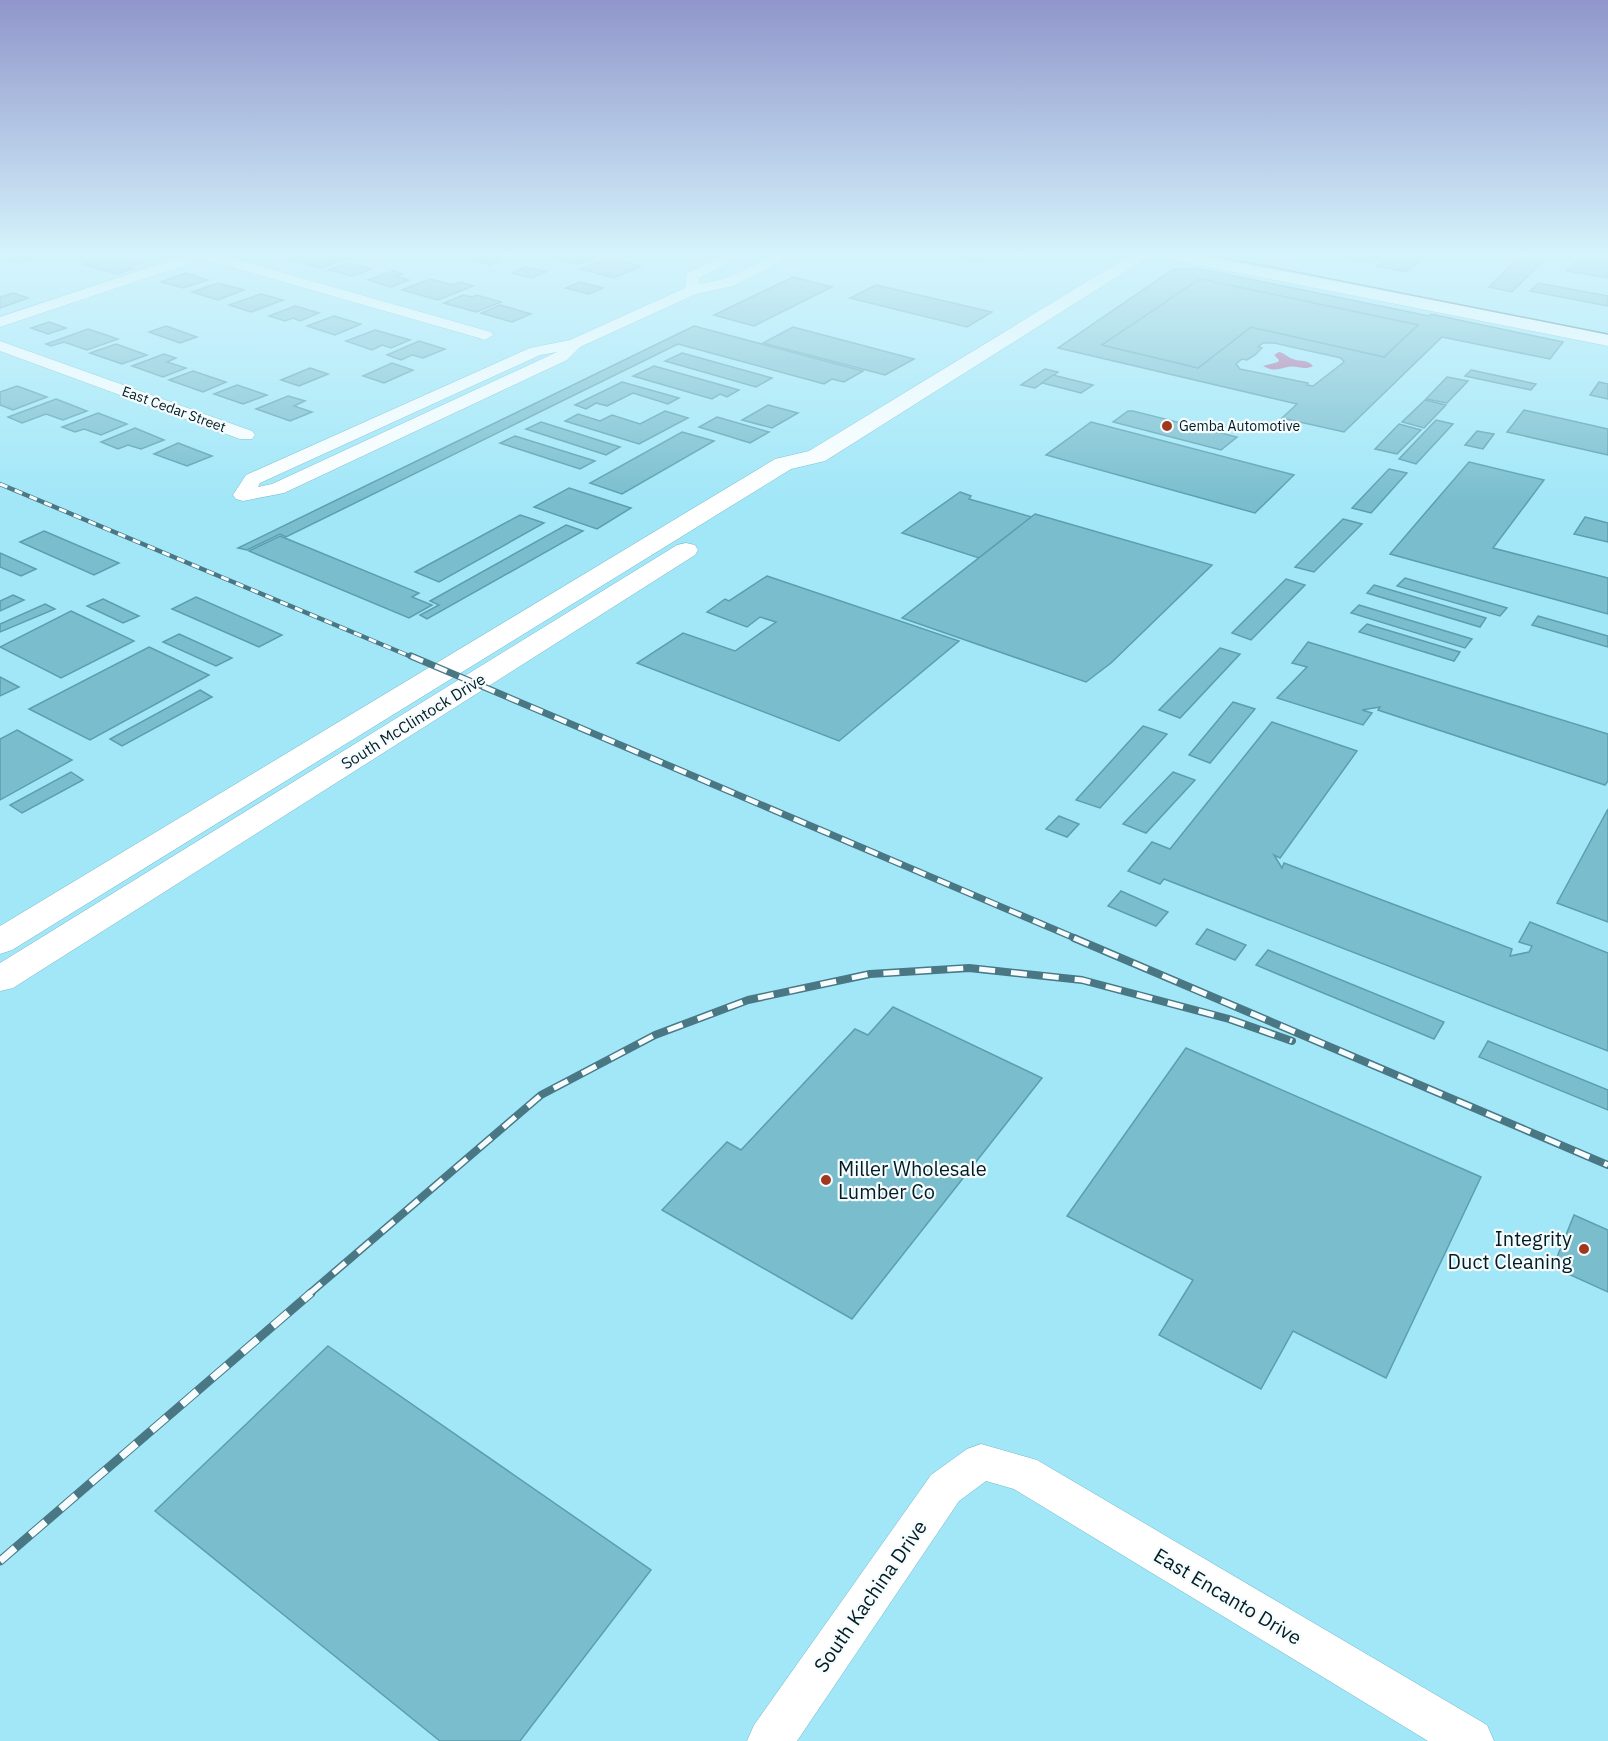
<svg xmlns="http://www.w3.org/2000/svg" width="1608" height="1741" font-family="'IBM Plex Sans',sans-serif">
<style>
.water{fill:#ad6a9f}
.building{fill:#7abece;stroke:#5b9faf;stroke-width:1.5;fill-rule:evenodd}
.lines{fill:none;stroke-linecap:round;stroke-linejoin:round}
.minor-casing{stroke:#74b8c9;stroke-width:1}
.secondary-casing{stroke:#74b8c9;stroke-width:1}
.primary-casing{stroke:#74b8c9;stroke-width:1}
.minor{fill:#fff;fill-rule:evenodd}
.secondary{fill:#fff;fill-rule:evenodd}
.primary{fill:#fff;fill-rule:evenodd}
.tram{stroke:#497783;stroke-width:1.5}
.rail-far3-casing{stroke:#497783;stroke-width:4.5}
.rail-far2-casing{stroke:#497783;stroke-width:7}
.rail-far1-casing{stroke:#497783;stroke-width:8}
.rail-casing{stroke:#497783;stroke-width:9}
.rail-far3{stroke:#f6fcfe;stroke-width:3;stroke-dasharray:8;stroke-linecap:butt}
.rail-far2{stroke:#f6fcfe;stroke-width:4.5;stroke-dasharray:13;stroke-linecap:butt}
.rail-far1{stroke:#f6fcfe;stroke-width:5;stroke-dasharray:16;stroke-linecap:butt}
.rail{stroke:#f6fcfe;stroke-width:7;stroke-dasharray:20;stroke-linecap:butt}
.poi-dot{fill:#a0381e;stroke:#f6fcfe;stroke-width:2}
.labels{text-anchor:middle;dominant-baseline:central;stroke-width:4.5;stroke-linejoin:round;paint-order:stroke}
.far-street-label{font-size:14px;fill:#011d24;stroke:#f6fcfe}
.far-poi-label{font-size:14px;fill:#011d24;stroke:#f6fcfe;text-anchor:start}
.street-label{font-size:16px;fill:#011d24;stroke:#f6fcfe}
.near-poi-label{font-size:20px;fill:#011d24;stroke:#f6fcfe;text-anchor:start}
.near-street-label{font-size:20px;fill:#011d24;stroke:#f6fcfe}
</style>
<rect width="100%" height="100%" fill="#a2e7f8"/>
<!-- water -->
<path class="water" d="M1279,352C1285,353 1287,357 1293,359C1301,362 1307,359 1313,366C1304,371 1297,365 1288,367C1278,369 1273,372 1263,366L1278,362L1279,360L1274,355Z"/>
<!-- building -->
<g class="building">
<polygon points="0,256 40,256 18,263"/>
<polygon points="120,256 145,261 128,267 134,269 117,274 83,264"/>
<polygon points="304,256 342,256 349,258 321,268 292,260"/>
<polygon points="482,256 500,261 489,265 471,260"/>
<polygon points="559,256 598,256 578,264 554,258"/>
<polygon points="613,256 624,257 617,260 641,266 614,278 581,269"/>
<polygon points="951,256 989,256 978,262"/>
<polygon points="1351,256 1381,256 1371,263 1347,259"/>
<polygon points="1390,256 1426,256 1406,272 1377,266"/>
<polygon points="1518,256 1541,256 1538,259 1544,260 1512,292 1489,287 1520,256"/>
<polygon points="1582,256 1608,256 1608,278 1567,271"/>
<polygon points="348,263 372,269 352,276 329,270"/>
<polygon points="526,267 546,272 532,278 512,273"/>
<path d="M1196,268L1429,316L1431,314L1563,342L1550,359L1442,337L1344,432L1282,418L1297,404L1058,348L1172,270ZM1200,279L1418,325L1384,357L1251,327L1198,368L1102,345ZM1263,343H1274L1341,358L1344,362L1313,386L1307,385L1308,383L1240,369L1236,364L1242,359L1247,360L1255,355L1262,348L1258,347Z"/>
<polygon points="393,271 402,274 395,276 409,280 391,287 368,280"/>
<polygon points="186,273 208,280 183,288 161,282"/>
<polygon points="793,277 832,287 754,326 714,315"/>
<polygon points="430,279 453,285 461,282 473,286 438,300 402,290"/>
<polygon points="1200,279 1418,325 1384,357 1251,327 1198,368 1102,345"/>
<polygon points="580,282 603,288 589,294 566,288"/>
<polygon points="218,283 244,290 218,300 192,292"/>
<polygon points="1538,283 1608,296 1608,306 1530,291"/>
<polygon points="876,285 992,312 967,327 850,298"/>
<polygon points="13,293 28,298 0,308 0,297"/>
<polygon points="261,294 283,300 251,312 229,305"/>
<polygon points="463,295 472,297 477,295 501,302 476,312 444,303"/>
<polygon points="500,305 531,314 512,322 481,313"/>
<polygon points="295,306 319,313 300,321 293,318 285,321 269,316"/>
<polygon points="334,316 361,324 335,335 307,326"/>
<polygon points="49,322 66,328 48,334 31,328"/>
<polygon points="166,326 197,337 180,343 149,332"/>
<polygon points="694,326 863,371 844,382 832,379 824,384 678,344 286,537 280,534 247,550 238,548"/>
<polygon points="793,327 914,359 885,375 763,343"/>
<polygon points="88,329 118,339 87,350 64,342 51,346 46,344"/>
<polygon points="375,330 410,340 391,348 382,345 372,350 346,341"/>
<polygon points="419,341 445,349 423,358 412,355 401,360 387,355"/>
<polygon points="116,344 147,355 122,364 90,353"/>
<polygon points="682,353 772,378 756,387 665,361"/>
<polygon points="164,354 176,358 167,362 186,368 163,377 132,366"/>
<polygon points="392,363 413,370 384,383 363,376"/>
<polygon points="654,366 739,390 727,397 720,394 712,399 633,376"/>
<polygon points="310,368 328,374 299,386 281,380"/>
<polygon points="1045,369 1058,372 1035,388 1021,385"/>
<polygon points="1471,370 1536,384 1531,390 1465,376"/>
<polygon points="193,371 226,382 203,392 169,380"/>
<polygon points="1053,375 1093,385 1081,393 1042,383"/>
<polygon points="1447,377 1468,381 1447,403 1426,399"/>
<polygon points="622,382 679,398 668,404 633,393 607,406 596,403 586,409 575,405"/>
<polygon points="1599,382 1608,384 1608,399 1590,395"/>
<polygon points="237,385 267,395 243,404 214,394"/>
<polygon points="17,386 47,397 13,410 0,405 0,392"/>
<polygon points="288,396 305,401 294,406 312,412 290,421 256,409"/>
<polygon points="56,399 87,411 63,420 46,414 22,423 8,417"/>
<polygon points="1425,400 1446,405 1424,428 1402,422"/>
<polygon points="768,405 798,413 772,428 742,420"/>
<polygon points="1524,410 1608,429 1608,455 1507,432"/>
<polygon points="665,411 688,418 639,444 565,421 578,414 600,421 612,415 640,424"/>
<polygon points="1128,411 1133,411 1237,437 1221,450 1113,422"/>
<polygon points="98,413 127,424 101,435 84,429 75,432 62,427"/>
<polygon points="717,417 769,432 750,443 699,427"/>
<polygon points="1436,420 1453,424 1416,464 1399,459"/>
<polygon points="541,422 620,447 606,455 526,429"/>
<polygon points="1091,422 1294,475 1255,513 1046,455"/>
<polygon points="1399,424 1421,430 1397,454 1375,449"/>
<polygon points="135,428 164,440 141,449 128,445 118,449 101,442"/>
<polygon points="1477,431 1494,434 1483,449 1465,445"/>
<polygon points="682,432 714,441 622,494 590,483"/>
<polygon points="515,436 595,461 580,469 500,443"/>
<polygon points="178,443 212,456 187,466 154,454"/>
<polygon points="1469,462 1544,480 1493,548 1608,578 1608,614 1390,554"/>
<polygon points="1389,469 1407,473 1371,513 1352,508"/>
<polygon points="569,488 631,508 597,529 534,507"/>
<polygon points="960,492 971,496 969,499 1032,517 979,558 902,533"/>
<polygon points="1035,514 1212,565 1111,663 1086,682 902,618"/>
<polygon points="520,515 544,523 439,582 415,572"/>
<polygon points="1585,517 1608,523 1608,542 1574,534"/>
<polygon points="1343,519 1362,524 1314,572 1295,567"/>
<polygon points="566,525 583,531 427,619 420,615 439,605 430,601"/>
<polygon points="44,531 119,563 94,575 20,542"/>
<polygon points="280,536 419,593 412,597 432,605 409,618 249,551"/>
<polygon points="0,553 36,569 21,576 0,567"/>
<polygon points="767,576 959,641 839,741 637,663 683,633 735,651 776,622 760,617 747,627 707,612 725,599 729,601"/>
<polygon points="1405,578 1507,608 1500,616 1397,586"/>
<polygon points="1286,579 1305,585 1251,640 1232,633"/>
<polygon points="1374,585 1486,618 1480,627 1367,593"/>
<polygon points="13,595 24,600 0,611 0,601"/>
<polygon points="196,597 282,635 259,647 172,609"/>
<polygon points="103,599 139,616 123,623 87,606"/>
<polygon points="45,604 55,609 0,632 0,624"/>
<polygon points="1359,605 1472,639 1465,648 1351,613"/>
<polygon points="71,611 134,641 61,678 0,647"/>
<polygon points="1538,616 1608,636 1608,647 1532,625"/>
<polygon points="1367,624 1460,652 1454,661 1359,632"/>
<polygon points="179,634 232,658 216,666 163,642"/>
<polygon points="1308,642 1608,734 1608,781 1605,785 1378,710 1380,707 1362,710 1372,713 1363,725 1277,698 1307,667 1292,663"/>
<polygon points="149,647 209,675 90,740 29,709"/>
<polygon points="1220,648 1240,654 1180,718 1159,710"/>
<polygon points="0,677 19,687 0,696"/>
<polygon points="200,690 212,697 122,746 110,739"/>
<polygon points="1233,702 1255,709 1210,763 1189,755"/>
<polygon points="1272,722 1357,751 1280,858 1274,855 1282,868 1284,863 1512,949 1510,956 1529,952 1532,946 1519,942 1530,922 1608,953 1608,1051 1164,879 1160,884 1128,871 1152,842 1170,849"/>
<polygon points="1143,726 1167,734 1100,808 1076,800"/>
<polygon points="17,730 72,760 0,800 0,739"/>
<polygon points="71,772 83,780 22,813 10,805"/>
<polygon points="1173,772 1195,780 1146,833 1123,824"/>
<polygon points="1608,809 1608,922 1557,903"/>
<polygon points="1059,816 1079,824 1067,837 1046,829"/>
<polygon points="1121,891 1168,912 1156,926 1108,906"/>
<polygon points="1207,929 1246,945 1235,960 1196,944"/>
<polygon points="1268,950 1444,1022 1434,1039 1256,965"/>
<polygon points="893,1007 1042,1078 852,1319 662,1210 727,1142 741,1150 855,1029 868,1035"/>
<polygon points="1488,1041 1608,1090 1608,1110 1479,1057"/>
<polygon points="1186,1048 1481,1177 1386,1378 1293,1331 1261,1389 1159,1335 1193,1280 1067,1216"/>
<polygon points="1574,1215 1608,1230 1608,1292 1553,1267"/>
<polygon points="328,1346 651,1570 520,1741 440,1741 155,1511"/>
</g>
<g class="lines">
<!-- minor casing -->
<g class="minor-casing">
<g id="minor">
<polygon points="184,256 198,256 199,258 197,261 0,327 0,317"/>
<polygon points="206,256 224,256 491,332 493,335 485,340 479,338 207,260"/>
<polygon points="662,256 678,256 679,257 672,261"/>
<path d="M724,256H742L699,278V284L724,279L774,256H792L733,286L696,294L580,347L567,360L284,493L243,501L236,499L233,495L246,475L530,348L570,340L685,288L687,273ZM557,352L272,484L258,487L260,483L540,355Z"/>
<polygon points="0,341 252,431 255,435 252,439 240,439 0,351"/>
<polygon points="981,1444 1037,1460 1487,1725 1494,1741 1428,1741 1014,1489 986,1481 959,1501 797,1741 747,1741 754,1725 931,1475 967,1449"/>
</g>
</g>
<!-- secondary casing -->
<g class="secondary-casing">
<g id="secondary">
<polygon points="1129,256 1150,256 825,461 791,469 12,950 0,954 0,926 775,459 809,451"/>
<polygon points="686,543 695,545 698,550 695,555 13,988 0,991 0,963 677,545"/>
</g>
</g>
<!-- primary casing -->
<g class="primary-casing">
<polygon id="primary" points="1170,256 1205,256 1608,334 1608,346 1179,261 1173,260"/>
</g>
<!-- minor -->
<use href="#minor" class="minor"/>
<!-- secondary -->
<use href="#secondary" class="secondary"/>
<!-- primary -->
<use href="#primary" class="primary"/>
<!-- tram -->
<polyline class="tram" points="1216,256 1608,334"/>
<!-- rail-far3 casing -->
<g class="rail-far3-casing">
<polyline id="rail-far3" points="0,484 414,658"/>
</g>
<!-- rail-far2 casing -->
<g class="rail-far2-casing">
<polyline id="rail-far2" points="411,656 1077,939"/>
</g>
<!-- rail-far1 casing -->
<g class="rail-far1-casing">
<g id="rail-far1">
<polyline points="1074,938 1608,1165"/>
<polyline points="309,1294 541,1095 655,1035 748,1000 870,974 969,968 1082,980 1229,1019 1292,1041"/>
</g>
</g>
<!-- rail casing -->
<g class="rail-casing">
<polyline id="rail" points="0,1561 311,1293"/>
</g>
<!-- rail-far3 -->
<use href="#rail-far3" class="rail-far3"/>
<!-- rail-far2 -->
<use href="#rail-far2" class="rail-far2"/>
<!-- rail-far1 -->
<use href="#rail-far1" class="rail-far1"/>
<!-- rail -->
<use href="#rail" class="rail"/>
</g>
<!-- sky -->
<linearGradient id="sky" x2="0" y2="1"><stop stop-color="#9096cb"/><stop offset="0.51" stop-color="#d5f4fc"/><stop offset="1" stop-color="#d5f4fc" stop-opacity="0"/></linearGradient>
<rect width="1608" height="500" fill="url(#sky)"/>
<!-- markers -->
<g class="poi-dot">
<circle cx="1167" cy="426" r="6"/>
<circle cx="826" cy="1180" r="6"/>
<circle cx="1584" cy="1249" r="6"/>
</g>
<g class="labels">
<!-- far-street labels -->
<g class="far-street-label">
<text transform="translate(174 409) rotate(20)">East Cedar Street</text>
</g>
<!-- far-poi labels -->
<g class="far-poi-label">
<text x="1179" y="426">Gemba Automotive</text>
</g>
<!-- street labels -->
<g class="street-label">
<text transform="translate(413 721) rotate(-32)">South McClintock Drive</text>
</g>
<!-- near-poi labels -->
<g class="near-poi-label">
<text x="838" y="1168">Miller Wholesale<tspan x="838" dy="23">Lumber Co</tspan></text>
<text x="1572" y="1238" text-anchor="end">Integrity<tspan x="1572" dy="23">Duct Cleaning</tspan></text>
</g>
<!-- near-street labels -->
<g class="near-street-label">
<text transform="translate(870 1596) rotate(-55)">South Kachina Drive</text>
<text transform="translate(1228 1596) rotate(31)">East Encanto Drive</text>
</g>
</g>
</svg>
